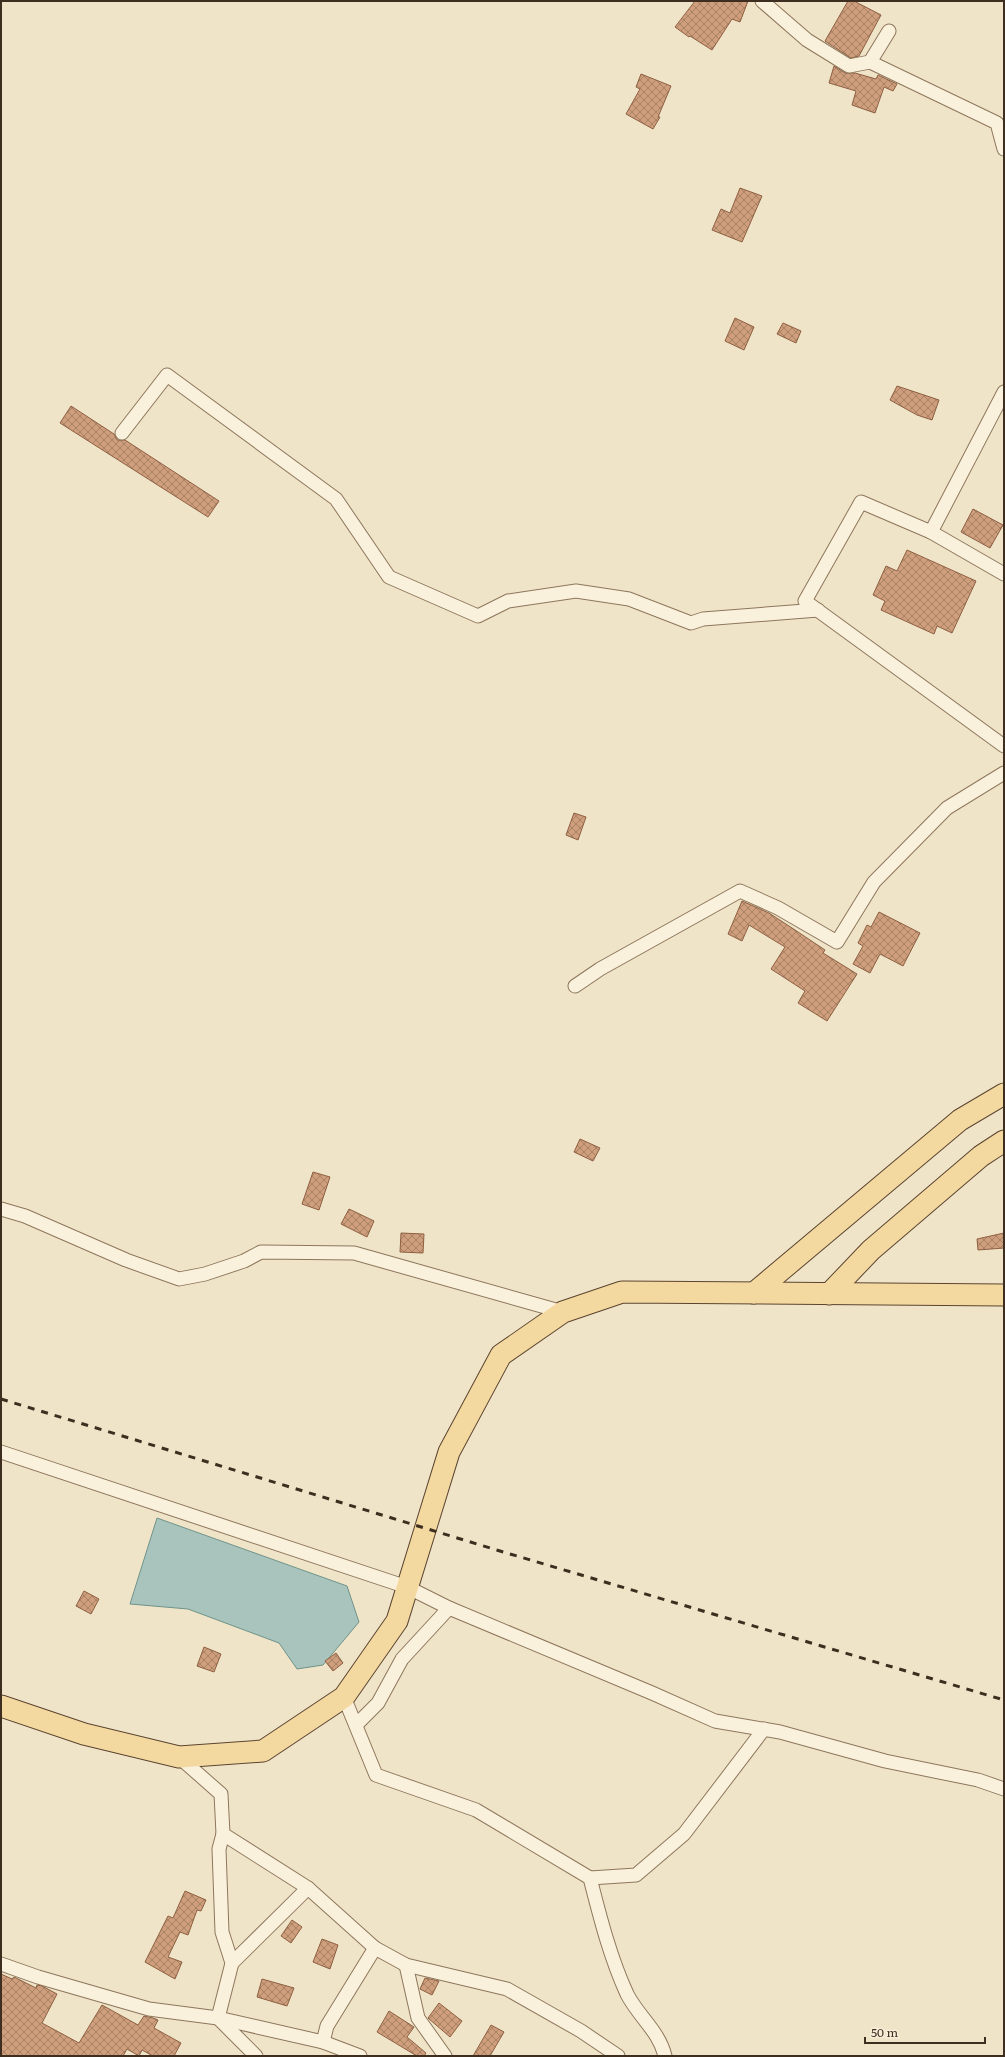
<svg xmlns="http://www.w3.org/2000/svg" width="1005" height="2057" font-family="Literata,serif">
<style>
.water{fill:#a9c4bc;stroke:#6f938a}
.building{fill:url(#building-cross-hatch);stroke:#8d5f41}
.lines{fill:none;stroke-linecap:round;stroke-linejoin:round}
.street-casing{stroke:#8d765c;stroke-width:15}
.primary-casing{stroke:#5b4430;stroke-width:23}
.street{stroke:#faf1dc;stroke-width:13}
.primary{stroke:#f3d9a0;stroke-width:21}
.rail{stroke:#3d2e20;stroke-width:3;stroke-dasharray:7 7;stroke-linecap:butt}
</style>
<defs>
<pattern id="building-cross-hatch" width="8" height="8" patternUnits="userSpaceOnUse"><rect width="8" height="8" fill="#cf9f7d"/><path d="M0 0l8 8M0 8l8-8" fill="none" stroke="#a98266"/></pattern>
</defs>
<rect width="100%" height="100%" fill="#f0e4c8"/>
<!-- water -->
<polygon class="water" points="157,1518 347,1586 359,1622 323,1665 297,1669 279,1643 188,1609 130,1604"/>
<!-- building -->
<g class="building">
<polygon points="695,1 748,1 740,22 732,19 712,50 690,36 689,37 675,27"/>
<polygon points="848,1 854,1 881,15 859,56 851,58 825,41"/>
<polygon points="834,66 845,73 855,73 876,79 878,75 897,84 893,91 884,87 875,113 852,105 856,91 829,83"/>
<polygon points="641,74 671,86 658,117 660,117 653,129 626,114 640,89 636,87"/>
<polygon points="740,188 762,196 742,242 712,230 721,209 730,213"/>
<polygon points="735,318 754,327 744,350 725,341"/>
<polygon points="783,323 801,331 796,343 777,334"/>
<polygon points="897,386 939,400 932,420 917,415 890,400"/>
<polygon points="71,406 114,434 117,440 125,440 219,501 208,517 60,423"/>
<polygon points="973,509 1003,525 990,548 961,532"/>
<polygon points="907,550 976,581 952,633 937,626 934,634 881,610 885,601 873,595 886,566 897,571"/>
<polygon points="574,813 586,817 578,840 566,835"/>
<polygon points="742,901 769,913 792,928 825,950 823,953 857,974 827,1021 798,1003 805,991 771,969 785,947 749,925 742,941 728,934"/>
<polygon points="879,912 920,933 903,966 880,954 870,973 853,964 863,946 858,943 867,925 871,927"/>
<polygon points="580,1139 600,1148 593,1161 574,1152"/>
<polygon points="313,1172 330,1177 319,1210 302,1204"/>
<polygon points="349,1209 374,1221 367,1237 341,1224"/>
<polygon points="401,1233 424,1234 423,1253 400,1252"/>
<polygon points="1004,1233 1004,1248 978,1250 977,1239"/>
<polygon points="84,1591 99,1599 91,1614 76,1606"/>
<polygon points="204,1647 221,1654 214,1672 197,1666"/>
<polygon points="336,1653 343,1663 333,1671 325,1661"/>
<polygon points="185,1891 206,1900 201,1911 197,1910 188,1935 180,1932 168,1957 182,1962 175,1979 145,1962 168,1916 173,1918"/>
<polygon points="292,1920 302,1927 291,1943 281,1936"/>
<polygon points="322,1939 338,1945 330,1969 313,1962"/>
<polygon points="1,1974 12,1979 14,1977 36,1988 37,1985 42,1986 57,1994 42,2023 79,2043 102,2005 138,2025 144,2016 153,2018 158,2020 154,2028 181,2043 174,2056 153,2056 142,2050 139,2056 127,2049 123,2056 1,2056"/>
<polygon points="425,1978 439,1981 432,1995 420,1989"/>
<polygon points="262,1979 294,1988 287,2006 257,1997"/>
<polygon points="439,2003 462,2021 450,2037 428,2018"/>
<polygon points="389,2011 414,2027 407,2037 426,2053 424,2056 417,2056 377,2032"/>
<polygon points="491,2025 504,2032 490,2056 473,2056"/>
</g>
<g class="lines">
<!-- street casing -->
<g class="street-casing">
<g id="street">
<polyline points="762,1 807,40 849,66 870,62"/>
<polyline points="889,31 870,62 997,123 1004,149"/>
<polyline points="1004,392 931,532 861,502 805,601 1004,746"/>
<polyline points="122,433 167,375 336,499 389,577 478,616 508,601 576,591 629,599 691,623 703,619 818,610"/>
<polyline points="931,532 1004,574"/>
<polyline points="575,986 600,969 740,891 778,908 837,942 874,882 947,808 1004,773"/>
<polyline points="1,1209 25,1216 126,1260 179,1279 205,1274 244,1261 261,1252 354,1253 563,1312"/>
<polyline points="1,1452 407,1587 449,1608"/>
<path d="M344,1697L376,1775L476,1810L590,1878C600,1917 610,1957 627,1994C638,2016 659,2031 665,2056"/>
<polyline points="356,1725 378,1703 402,1659 449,1608 652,1693 715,1721 780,1732 885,1761 978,1780 1004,1789"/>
<polyline points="179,1757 221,1794 223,1834"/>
<polyline points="590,1878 636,1875 684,1834 764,1729"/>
<polyline points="232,1963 308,1888"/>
<polyline points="1,1964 38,1977 149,2009 218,2018 323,2042 360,2056"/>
<polyline points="406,1965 418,2018 445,2056"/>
<polyline points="323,2042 327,2026 375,1948"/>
<polyline points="256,2056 218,2018 232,1963 222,1932 219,1849 223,1834 308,1888 375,1948 406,1965 507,1989 581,2031 618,2056"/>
</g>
</g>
<!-- primary casing -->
<g class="primary-casing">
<g id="primary">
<polyline points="754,1293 960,1120 1004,1094"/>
<polyline points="829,1294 871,1250 981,1156 1004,1141"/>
<polyline points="1,1706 84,1734 179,1757 263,1751 344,1697 397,1621 449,1452 501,1355 563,1312 622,1292 1004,1295"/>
</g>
</g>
<!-- street -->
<use href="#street" class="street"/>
<!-- primary -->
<use href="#primary" class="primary"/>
<!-- rail -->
<polyline class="rail" points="1,1399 500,1551 1004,1700"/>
</g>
<!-- border -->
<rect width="1005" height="2057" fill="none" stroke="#3d2e20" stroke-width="4"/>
<!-- scale -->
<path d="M865 2037v6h120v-6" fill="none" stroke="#3d2e20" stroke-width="2"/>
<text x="871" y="2037" font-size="12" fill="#3d2e20" stroke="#f7eed8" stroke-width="3" paint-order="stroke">50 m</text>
</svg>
